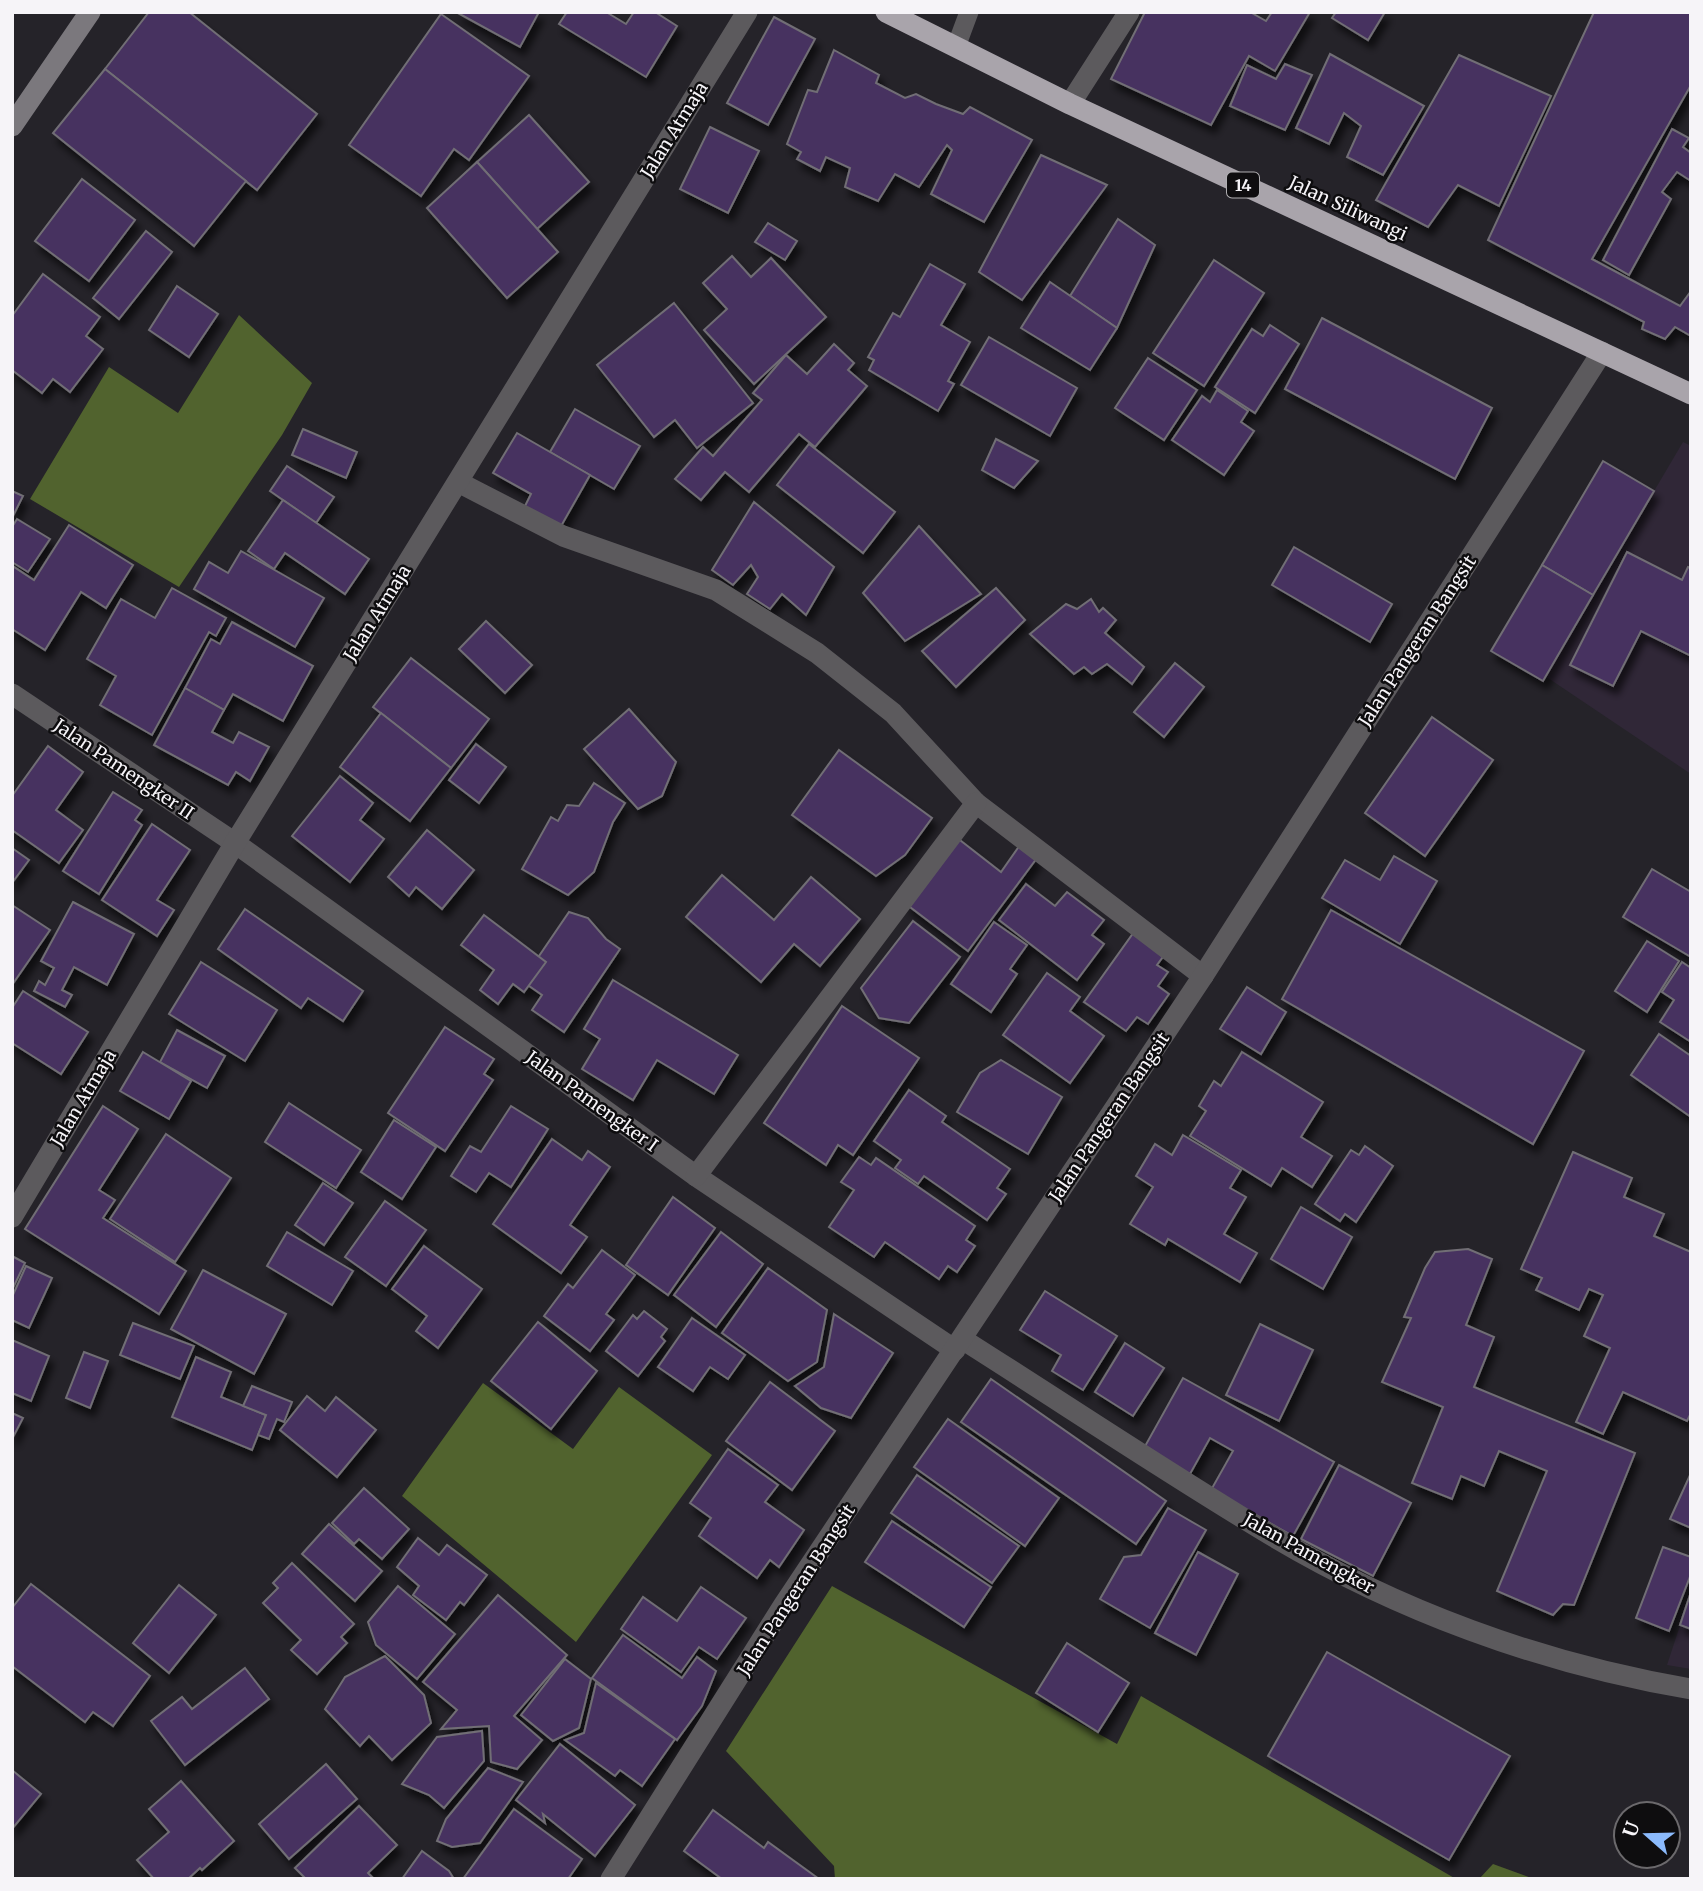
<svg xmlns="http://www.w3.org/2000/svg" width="1703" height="1891" font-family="Merriweather,serif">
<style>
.commercial{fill:#302737}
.forest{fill:#51632e}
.building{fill:#473260;stroke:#716e75;stroke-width:2;filter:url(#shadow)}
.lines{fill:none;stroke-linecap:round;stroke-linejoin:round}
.lane{stroke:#5c5a5d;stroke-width:19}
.street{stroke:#5c5a5d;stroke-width:21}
.secondary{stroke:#7b787d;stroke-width:21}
.highway{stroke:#a9a4ab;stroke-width:21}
.labels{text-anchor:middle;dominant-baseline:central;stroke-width:5;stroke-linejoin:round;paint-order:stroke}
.shield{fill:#0e0d0f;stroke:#b0afb2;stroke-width:2}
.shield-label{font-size:16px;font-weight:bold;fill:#f6f4f8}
.street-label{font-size:18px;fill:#f6f4f8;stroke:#0e0d0f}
</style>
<defs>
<filter id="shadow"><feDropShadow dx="4.5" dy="8" stdDeviation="3.5" flood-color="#0009"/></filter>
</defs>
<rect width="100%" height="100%" fill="#252329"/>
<!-- commercial -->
<g class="commercial">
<polygon points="1683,442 1691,446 1691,774 1545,676"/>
<polygon points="1691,1592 1691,1669 1667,1665"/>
</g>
<!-- forest -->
<g class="forest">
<polygon points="239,315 312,383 282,435 179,587 30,499 109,367 178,413"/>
<polygon points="483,1383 573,1449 619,1387 712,1455 576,1642 402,1496"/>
<polygon points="832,1586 1117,1744 1141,1696 1456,1879 835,1879 834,1866 726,1751"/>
<polygon points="1493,1864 1534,1879 1479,1879"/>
</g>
<!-- building -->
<g class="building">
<polygon points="149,12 189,12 317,114 257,190 105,69"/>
<polygon points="456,12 539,12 520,47"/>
<polygon points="567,12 606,12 626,24 634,12 655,12 677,26 646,77 559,24"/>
<polygon points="1145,12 1250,12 1266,21 1272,12 1310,12 1275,71 1249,56 1211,125 1111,79"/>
<polygon points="1336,12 1385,12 1368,40 1332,18"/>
<polygon points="1594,12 1691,12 1691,85 1592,259 1680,306 1691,291 1691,336 1675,327 1665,339 1642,329 1644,322 1488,240"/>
<polygon points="441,14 529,76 469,160 454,149 421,196 349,145"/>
<polygon points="774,17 815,39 768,125 727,103"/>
<polygon points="834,50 879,75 876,83 905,98 916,94 936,104 963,114 970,107 1032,140 984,222 931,194 952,150 947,145 919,187 895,174 878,201 845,187 850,168 826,157 820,171 797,159 801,152 787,144 808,90 817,92"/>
<polygon points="1330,54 1424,106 1383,175 1347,157 1361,126 1344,113 1329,144 1296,128"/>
<polygon points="1459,55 1551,96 1499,206 1458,185 1428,227 1376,200"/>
<polygon points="1285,64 1312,75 1285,130 1230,106 1247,65 1276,79"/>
<polygon points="105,69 246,181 194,246 53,133"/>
<polygon points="529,115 589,182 537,229 477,162"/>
<polygon points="710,127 759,151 728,213 680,189"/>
<polygon points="1672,129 1689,138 1683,147 1691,153 1691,181 1677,172 1662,192 1671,199 1629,275 1603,260"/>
<polygon points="1041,155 1107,185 1022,300 979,272"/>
<polygon points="477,162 558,252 507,298 427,208"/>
<polygon points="82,179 135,220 89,281 35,241"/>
<polygon points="1118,219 1155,245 1117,328 1070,296"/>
<polygon points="768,223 797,241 785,260 755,242"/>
<polygon points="146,231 172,252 119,319 93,298"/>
<polygon points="732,256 751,277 771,258 826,317 754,384 704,330 727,309 703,283"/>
<polygon points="1214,260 1264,293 1204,386 1153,353"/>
<polygon points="930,264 965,284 941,325 970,342 948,381 954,384 938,411 869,370 874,360 868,357 893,313 900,317"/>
<polygon points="43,274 100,317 86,336 103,349 70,392 53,379 42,393 12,370 12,316"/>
<polygon points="1050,282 1117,328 1090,370 1021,328"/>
<polygon points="177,286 218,314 189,357 149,330"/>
<polygon points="674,303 753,403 697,448 675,420 654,437 597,365"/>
<polygon points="1322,318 1492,408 1455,479 1285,389"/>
<polygon points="1270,325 1299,344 1255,413 1215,387 1252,329 1263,336"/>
<polygon points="989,337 1077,388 1050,436 961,385"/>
<polygon points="834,344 854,363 848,370 867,386 815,447 799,434 749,492 725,472 701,500 675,479 703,447 713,456 762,400 753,393 786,355 807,374"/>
<polygon points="1148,358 1197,390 1164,440 1115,408"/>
<polygon points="1217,390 1248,411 1241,422 1254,431 1224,475 1172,440 1202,396 1210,402"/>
<polygon points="575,409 640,446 614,489 550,452"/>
<polygon points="303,429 357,452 346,478 292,455"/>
<polygon points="517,433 590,475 560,528 524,508 531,494 493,473"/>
<polygon points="996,439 1038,461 1014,488 982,470"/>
<polygon points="809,444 895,512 863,553 777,485"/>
<polygon points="1603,461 1654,491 1593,595 1542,565"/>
<polygon points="287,466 334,497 316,523 270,491"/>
<polygon points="12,491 23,496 12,518"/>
<polygon points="283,500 369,559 345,594 285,553 274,569 248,551"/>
<polygon points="754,502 834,567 806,615 782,594 770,609 747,594 758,577 751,565 733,585 712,570"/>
<polygon points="17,519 50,539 28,572 12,562 12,527"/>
<polygon points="69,525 133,565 106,608 81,592 45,650 12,629 12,570 14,567 34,580"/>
<polygon points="919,526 981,594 905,641 863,593"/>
<polygon points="1294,547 1392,604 1370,642 1272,585"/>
<polygon points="241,551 324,598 295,647 194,589 209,562 228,573"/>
<polygon points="1627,552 1682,580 1688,567 1691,568 1691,656 1641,631 1613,686 1570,665"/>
<polygon points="1542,565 1593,595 1543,681 1491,651"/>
<polygon points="172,588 226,618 216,636 209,632 152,735 100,705 116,676 87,659 121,599 155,618"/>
<polygon points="996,588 1025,620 956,687 922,651"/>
<polygon points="1091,599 1099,612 1103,608 1116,620 1105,633 1144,667 1132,684 1107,664 1092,674 1084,667 1074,674 1030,634 1066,604 1077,609"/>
<polygon points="486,621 532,665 505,693 459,649"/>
<polygon points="232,622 313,666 283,721 233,694 224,710 185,688 211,639 220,644"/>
<polygon points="411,658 489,719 451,768 373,707"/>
<polygon points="1175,663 1204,687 1164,737 1134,712"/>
<polygon points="185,688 224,710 212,732 233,743 239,732 269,747 250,781 236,772 228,785 154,745"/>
<polygon points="629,709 676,762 662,796 638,809 584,749"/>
<polygon points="381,713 451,768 410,821 340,767"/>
<polygon points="1432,717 1493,760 1425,856 1365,813"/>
<polygon points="476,744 506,767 479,803 449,780"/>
<polygon points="48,746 83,772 56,810 83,830 59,863 12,830 12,796"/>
<polygon points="839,750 932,818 905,855 876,876 792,815"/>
<polygon points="340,776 373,803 360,820 384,839 350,882 292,836"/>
<polygon points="594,783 625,803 613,822 594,872 568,895 522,869 551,817 558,821 567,805 579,806"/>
<polygon points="113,792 142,810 135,820 142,825 99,894 63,871"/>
<polygon points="152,824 190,850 157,900 174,910 157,936 102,900"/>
<polygon points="427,830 474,870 442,909 416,887 409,896 388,877"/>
<polygon points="956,837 1001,872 1020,845 1037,858 968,951 906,904"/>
<polygon points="12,848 29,860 12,883"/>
<polygon points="1394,856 1437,881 1400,944 1322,898 1345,860 1380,880"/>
<polygon points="1652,869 1691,892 1691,957 1623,917"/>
<polygon points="722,875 774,920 811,877 860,919 820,966 794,944 761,982 686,917"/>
<polygon points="1026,884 1055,906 1067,892 1104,920 1092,935 1104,944 1077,980 999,920"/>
<polygon points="73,902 134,934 107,985 74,967 62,990 72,995 65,1007 34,991 39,981 45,985 54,968 41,961"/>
<polygon points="12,905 50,930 12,985"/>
<polygon points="245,909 363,991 343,1021 308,998 301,1008 218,949"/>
<polygon points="1331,910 1584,1051 1533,1144 1282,999"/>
<polygon points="569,912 588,918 606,939 620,949 564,1032 532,1010 542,995 522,981"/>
<polygon points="484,915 546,962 524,992 513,984 498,1004 480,990 494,970 461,945"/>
<polygon points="913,921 960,957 909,1023 879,1018 861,988"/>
<polygon points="994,922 1027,945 1010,969 1017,974 991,1012 951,984"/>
<polygon points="1134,932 1165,954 1157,965 1168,972 1158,986 1169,994 1148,1024 1137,1017 1126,1031 1084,1002"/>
<polygon points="1647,941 1679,961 1647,1012 1615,991"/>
<polygon points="201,962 277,1010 245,1061 169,1014"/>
<polygon points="1682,962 1691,968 1691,1042 1660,1022 1674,1000 1662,992"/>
<polygon points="1047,973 1080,997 1070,1011 1104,1036 1070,1083 1003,1035"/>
<polygon points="613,980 738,1055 714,1094 657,1060 633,1100 582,1069 600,1039 584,1029"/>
<polygon points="1247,987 1286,1012 1261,1054 1220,1029"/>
<polygon points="23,991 88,1032 61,1074 12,1043 12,1008"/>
<polygon points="842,1006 919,1058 853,1155 838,1145 826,1165 764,1123"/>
<polygon points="445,1027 494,1059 484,1074 493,1080 445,1151 388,1113"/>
<polygon points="177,1030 225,1056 207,1088 160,1062"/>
<polygon points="1659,1034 1691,1056 1691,1117 1631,1075"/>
<polygon points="143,1052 191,1081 169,1119 120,1091"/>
<polygon points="1242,1052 1323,1102 1301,1137 1332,1156 1312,1187 1282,1168 1271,1186 1190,1136 1206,1111 1199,1106 1214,1081 1221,1086"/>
<polygon points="1001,1060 1062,1097 1028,1154 957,1112 980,1073"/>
<polygon points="909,1090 946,1116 942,1122 1010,1169 997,1188 1006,1194 987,1220 924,1176 918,1184 895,1168 901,1160 874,1141"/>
<polygon points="289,1103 361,1150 336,1188 265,1142"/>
<polygon points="103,1106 138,1129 99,1190 115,1200 103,1218 186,1271 159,1314 25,1229"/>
<polygon points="511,1106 548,1129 511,1187 489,1173 476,1192 451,1176 470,1146 481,1152"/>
<polygon points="394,1120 436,1147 402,1199 361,1172"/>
<polygon points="166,1134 231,1178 175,1262 110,1219"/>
<polygon points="1183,1135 1241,1170 1230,1188 1246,1197 1224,1234 1257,1253 1240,1282 1168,1239 1165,1245 1130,1224 1153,1187 1136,1176 1155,1144 1172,1155"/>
<polygon points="552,1139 582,1160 588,1151 610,1167 570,1225 587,1237 561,1273 493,1224"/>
<polygon points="1365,1146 1393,1166 1356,1222 1345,1214 1340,1221 1315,1204 1351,1150 1359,1155"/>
<polygon points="1573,1152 1632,1178 1624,1197 1664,1214 1654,1236 1691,1252 1691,1413 1687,1421 1623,1392 1603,1434 1576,1422 1610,1348 1584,1336 1603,1295 1589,1289 1579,1310 1536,1290 1542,1278 1521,1269"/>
<polygon points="859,1157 871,1165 876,1158 975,1226 966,1240 975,1246 957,1272 948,1266 939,1279 885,1242 874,1257 829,1227 854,1190 841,1182"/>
<polygon points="323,1183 353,1203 324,1245 295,1225"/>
<polygon points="673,1197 715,1228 668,1295 626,1265"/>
<polygon points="385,1201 426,1230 386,1286 345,1257"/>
<polygon points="1301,1207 1352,1237 1323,1289 1271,1259"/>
<polygon points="287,1232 353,1271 332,1305 267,1266"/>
<polygon points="721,1232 763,1264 716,1327 674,1295"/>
<polygon points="424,1246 482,1289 438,1348 416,1331 427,1316 392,1289"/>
<polygon points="1468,1249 1492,1259 1466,1325 1494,1337 1474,1387 1635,1453 1574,1605 1563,1604 1553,1615 1497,1591 1547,1471 1499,1451 1484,1486 1461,1476 1452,1499 1412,1483 1443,1407 1382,1382 1411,1318 1404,1317 1425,1268 1435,1252"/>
<polygon points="602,1250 635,1275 606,1314 614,1320 590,1351 544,1316 568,1284 573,1288"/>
<polygon points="12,1256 25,1263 12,1290"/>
<polygon points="26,1266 52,1278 29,1328 12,1320 12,1297"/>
<polygon points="768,1268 827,1310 817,1362 788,1381 722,1333"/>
<polygon points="203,1270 286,1314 254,1374 171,1329"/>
<polygon points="1045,1291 1117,1336 1083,1390 1052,1371 1061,1355 1020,1330"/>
<polygon points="644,1311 667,1329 661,1337 665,1341 638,1376 606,1351 633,1315 637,1319"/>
<polygon points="834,1314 893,1353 851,1418 821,1408 795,1386 824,1367"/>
<polygon points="692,1318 745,1355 728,1379 710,1367 693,1391 658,1367"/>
<polygon points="538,1322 597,1371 551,1429 491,1381"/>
<polygon points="133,1323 194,1346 180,1379 120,1355"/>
<polygon points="1260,1324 1313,1350 1279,1421 1226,1395"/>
<polygon points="12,1340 49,1356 31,1401 12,1393"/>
<polygon points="1125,1343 1164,1368 1133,1416 1095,1392"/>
<polygon points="84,1352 108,1361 90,1408 66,1398"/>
<polygon points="196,1357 231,1372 221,1397 266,1415 252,1450 172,1417"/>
<polygon points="1183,1378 1334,1462 1293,1536 1211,1490 1233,1451 1210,1438 1190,1474 1144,1448"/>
<polygon points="991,1379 1166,1501 1136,1544 961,1422"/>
<polygon points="770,1382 835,1431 792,1490 726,1441"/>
<polygon points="252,1386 292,1402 284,1422 277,1419 269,1439 258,1435 266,1415 243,1406"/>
<polygon points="307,1396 325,1411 336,1397 376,1430 337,1477 280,1430"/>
<polygon points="12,1413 23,1418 12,1439"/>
<polygon points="948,1419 1059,1498 1025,1546 914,1467"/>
<polygon points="728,1449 778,1485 765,1502 804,1530 779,1567 770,1560 757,1578 699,1536 711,1518 690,1503"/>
<polygon points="1339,1465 1411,1503 1373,1576 1301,1539"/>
<polygon points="1691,1473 1691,1528 1670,1519"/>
<polygon points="917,1475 1019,1546 992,1583 891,1513"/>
<polygon points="364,1488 409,1529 382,1559 359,1539 354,1544 332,1523"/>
<polygon points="1168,1508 1206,1530 1150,1628 1100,1599 1124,1557 1141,1555"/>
<polygon points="892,1521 991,1587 964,1627 865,1562"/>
<polygon points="329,1524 382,1571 355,1601 302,1554"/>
<polygon points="418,1538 439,1555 447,1545 487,1575 464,1605 460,1602 446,1620 413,1595 419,1586 397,1567"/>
<polygon points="1663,1547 1691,1557 1691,1574 1669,1631 1636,1618"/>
<polygon points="1198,1552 1238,1574 1196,1655 1155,1633"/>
<polygon points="292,1563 354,1624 341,1637 347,1643 317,1674 291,1650 301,1640 263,1603 278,1588 273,1583"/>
<polygon points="31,1584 150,1676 113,1726 93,1712 85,1722 12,1666 12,1608"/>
<polygon points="179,1585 216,1615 169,1673 133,1643"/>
<polygon points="398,1586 455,1634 417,1679 376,1645 368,1622"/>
<polygon points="701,1587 746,1618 717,1659 699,1647 681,1672 621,1629 643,1597 677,1621"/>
<polygon points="1691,1592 1691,1629 1680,1625"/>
<polygon points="498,1595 567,1655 514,1716 542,1740 517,1769 491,1762 489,1726 441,1729 457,1710 423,1682"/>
<polygon points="623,1635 682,1678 697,1657 716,1671 702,1706 677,1740 592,1678"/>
<polygon points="1067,1643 1129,1683 1098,1732 1036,1693"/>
<polygon points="1327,1652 1510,1756 1449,1860 1268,1756"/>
<polygon points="385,1656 424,1695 431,1723 392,1760 369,1736 360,1746 325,1709 345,1677"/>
<polygon points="565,1659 591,1679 579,1728 553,1741 521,1715"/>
<polygon points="245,1668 269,1699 185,1765 151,1721 182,1697 192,1709"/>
<polygon points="596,1683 675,1739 642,1786 620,1770 615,1776 565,1740 584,1733"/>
<polygon points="482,1731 484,1761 444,1808 429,1795 402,1784 437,1737"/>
<polygon points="560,1744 635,1805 595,1856 543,1814 545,1823 516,1800"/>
<polygon points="326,1764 357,1799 289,1859 259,1824"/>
<polygon points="488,1768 523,1782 480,1843 452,1847 437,1841 446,1819"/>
<polygon points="12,1770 41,1794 12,1829"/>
<polygon points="181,1781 234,1841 202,1870 200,1868 188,1879 154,1879 137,1860 169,1832 149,1809"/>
<polygon points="359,1806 397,1845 368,1873 374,1879 306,1879 295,1868"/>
<polygon points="514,1809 582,1859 568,1879 463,1879"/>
<polygon points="713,1810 764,1848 768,1842 819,1879 722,1879 684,1851"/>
<polygon points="422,1851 449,1871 454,1879 402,1879"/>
</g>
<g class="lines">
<!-- lane -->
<polyline class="lane" points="956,47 969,12"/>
<!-- street -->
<g class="street">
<polyline points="1070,104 1129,12"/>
<polyline points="458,482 563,536 716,590 817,653 893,713 976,803 1203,976"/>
<polyline points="12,694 235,843 696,1176 955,1350"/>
<polyline points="696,1176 976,803"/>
<polyline points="12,1217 235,843 747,12"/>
<path d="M962,1339C1063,1403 1163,1470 1266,1532C1395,1610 1542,1664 1691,1689"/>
<polyline points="611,1879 783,1606 1203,976 1602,352"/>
</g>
<!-- secondary -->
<polyline class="secondary" points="12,126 90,12"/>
<!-- highway -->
<polyline class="highway" points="886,12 1070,104 1691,394"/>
</g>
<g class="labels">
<!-- shield labels -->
<rect class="shield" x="1227" y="172.5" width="32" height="25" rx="5"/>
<g class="shield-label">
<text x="1243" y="185">14</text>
</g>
<!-- street labels -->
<g class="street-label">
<text transform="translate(674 130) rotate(-58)">Jalan Atmaja</text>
<text transform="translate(1348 208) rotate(25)">Jalan Siliwangi</text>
<text transform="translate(377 613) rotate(-58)">Jalan Atmaja</text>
<text transform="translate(1417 641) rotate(-57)">Jalan Pangeran Bangsit</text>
<text transform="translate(124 769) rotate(34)">Jalan Pamengker II</text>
<text transform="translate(83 1098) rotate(-59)">Jalan Atmaja</text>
<text transform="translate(592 1101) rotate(36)">Jalan Pamengker I</text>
<text transform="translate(1109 1117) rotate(-56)">Jalan Pangeran Bangsit</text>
<text transform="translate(1309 1553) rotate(29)">Jalan Pamengker</text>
<text transform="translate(796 1590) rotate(-57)">Jalan Pangeran Bangsit</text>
</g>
</g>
<!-- border -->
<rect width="1703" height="1891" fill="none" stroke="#f6f4f8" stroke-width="28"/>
<!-- north arrow -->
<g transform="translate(1647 1835) rotate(290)"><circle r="33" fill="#0e0d0f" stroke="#6b696c" stroke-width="2"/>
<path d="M0-5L12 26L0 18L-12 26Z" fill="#8bbafc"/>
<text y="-10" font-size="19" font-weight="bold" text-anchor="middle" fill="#f6f4f8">U</text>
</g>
</svg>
